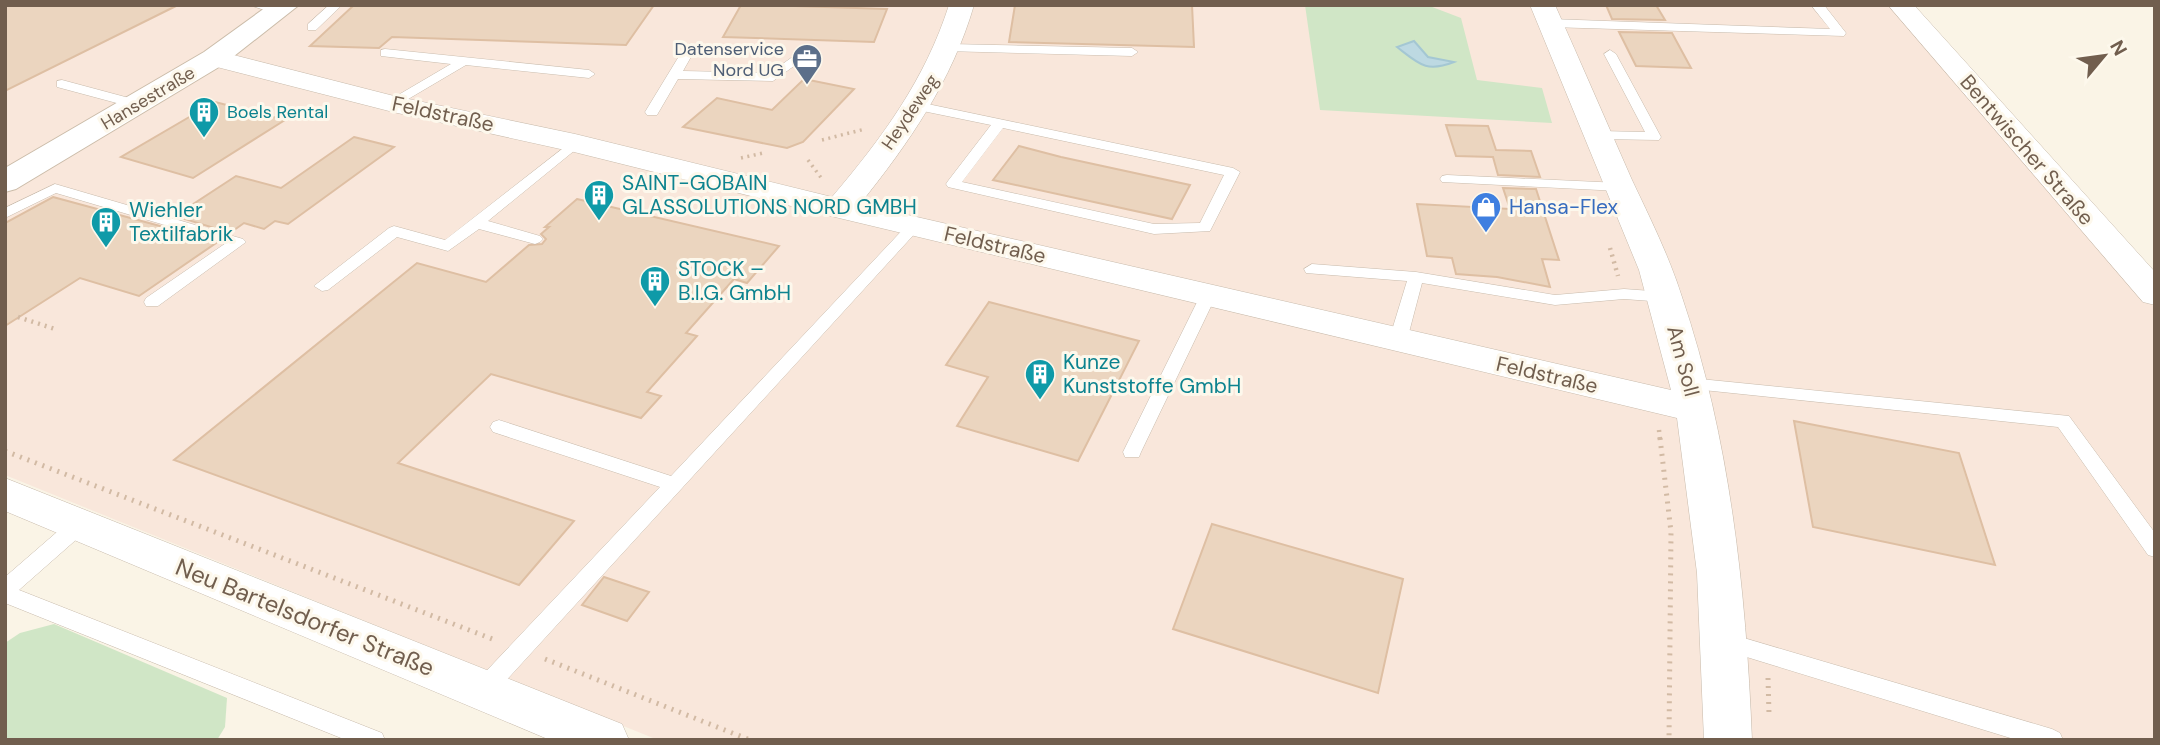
<svg xmlns="http://www.w3.org/2000/svg" width="2160" height="745" font-family="'DM Sans',sans-serif">
<style>
.commercial{fill:#f9e7db}
.green{fill:#d0e6c6}
.water{fill:#bdd9e2;stroke:#a4c7d3;stroke-width:2}
.building{fill:#ebd5bf;stroke:#debfa3;stroke-width:2}
.lines{fill:none;stroke-linecap:round;stroke-linejoin:round}
.lane-casing{stroke:#c8bbac;stroke-width:1}
.street-casing{stroke:#c8bbac;stroke-width:1}
.secondary-casing{stroke:#cbbca9;stroke-width:2}
.path-far2{stroke:#d2baa4;stroke-width:3.5;stroke-dasharray:2 4.5;stroke-linecap:butt}
.path-far1{stroke:#d2baa4;stroke-width:4.5;stroke-dasharray:2 5;stroke-linecap:butt}
.path{stroke:#d2baa4;stroke-width:5;stroke-dasharray:2 6;stroke-linecap:butt}
.lane{fill:#fff;fill-rule:evenodd}
.street{fill:#fff;fill-rule:evenodd}
.secondary{fill:#fff;fill-rule:evenodd}
.labels{text-anchor:middle;dominant-baseline:central;stroke-width:6;stroke-linejoin:round;paint-order:stroke}
.far-service-label{font-size:18px;fill:#4e5e75;stroke:#fdf8ec;text-anchor:end}
.far-street-label{font-size:18px;fill:#715e4e;stroke:#fdf8ec}
.far-culture-label{font-size:18px;fill:#0d838f;stroke:#fdf8ec;text-anchor:start}
.street-label{font-size:21px;fill:#715e4e;stroke:#fdf8ec}
.culture-label{font-size:21px;fill:#0d838f;stroke:#fdf8ec;text-anchor:start}
.shop-label{font-size:21px;fill:#366cbe;stroke:#fdf8ec;text-anchor:start}
.near-street-label{font-size:24px;fill:#715e4e;stroke:#fdf8ec}
</style>
<rect width="100%" height="100%" fill="#faf4e6"/>
<!-- commercial -->
<polygon class="commercial" points="5,5 1891,5 2155,308 2155,740 658,740 5,475"/>
<!-- green -->
<g class="green">
<polygon points="1305,5 1427,5 1461,18 1477,80 1542,88 1552,123 1320,110"/>
<polygon points="54,624 227,698 225,727 217,740 5,740 5,643 20,633"/>
</g>
<!-- water -->
<path class="water" d="M1414,41L1428,57L1454,62C1426,73 1419,64 1397,47Z"/>
<!-- building -->
<g class="building">
<polygon points="5,5 178,5 5,91"/>
<polygon points="354,5 654,5 626,45 392,37 379,48 310,46"/>
<polygon points="741,5 758,5 887,9 874,42 723,37"/>
<polygon points="1015,5 1192,5 1194,47 1009,42"/>
<polygon points="1606,5 1656,5 1665,20 1612,19"/>
<polygon points="1619,32 1672,33 1691,68 1636,66"/>
<polygon points="804,79 854,89 803,142 787,148 683,127 717,98 772,110"/>
<polygon points="215,102 285,120 193,178 121,157"/>
<polygon points="1446,125 1488,126 1496,150 1531,151 1540,177 1498,175 1493,157 1456,156"/>
<polygon points="354,137 394,147 288,224 275,221 264,229 244,223 230,233 175,216 236,176 281,188"/>
<polygon points="1019,146 1061,157 1190,185 1172,219 993,180"/>
<polygon points="1503,188 1536,189 1559,260 1542,259 1550,287 1497,277 1456,274 1452,258 1427,256 1417,204 1510,209"/>
<polygon points="53,197 160,226 216,243 139,296 80,278 5,326 5,223"/>
<polygon points="577,199 779,246 747,283 734,279 686,333 697,336 647,392 661,396 641,418 491,374 398,463 574,521 519,585 174,460 417,263 486,282 529,245 542,244 546,239 541,234 549,227 545,227"/>
<polygon points="989,302 1139,341 1078,461 957,426 988,377 946,365"/>
<polygon points="1794,421 1959,453 1995,565 1813,527"/>
<polygon points="1212,524 1403,579 1378,693 1173,629"/>
<polygon points="604,577 649,592 627,621 582,605"/>
</g>
<g class="lines">
<!-- lane casing -->
<g class="lane-casing">
<g id="lane">
<polygon points="250,5 271,5 285,11 279,15"/>
<polygon points="329,5 342,5 316,30 308,30 308,24"/>
<polygon points="1811,5 1824,5 1846,33 1844,36 1550,27 1544,23 1550,19 1830,29"/>
<polygon points="690,44 696,48 683,71 770,73 805,48 813,48 815,51 773,81 678,79 657,115 647,115 645,112 684,48"/>
<polygon points="949,44 1132,48 1138,52 1132,56 945,51 945,45"/>
<polygon points="385,49 589,70 595,74 589,78 466,65 393,108 388,107 388,101 451,64 381,56 381,50"/>
<polygon points="1610,50 1616,54 1661,137 1659,140 1598,139 1591,135 1598,131 1645,132 1604,54"/>
<polygon points="62,80 144,102 146,105 139,109 57,87 57,81"/>
<path d="M918,102L1233,168L1240,172L1210,231L1154,234L948,187L946,184L948,181L991,125L913,109L911,106ZM1003,128L1224,175L1200,223L1154,224L962,182Z"/>
<polygon points="575,139 580,140 580,146 488,221 540,236 543,239 540,242 535,244 479,229 448,251 397,237 328,290 322,291 314,286 389,228 394,226 445,240"/>
<polygon points="1447,175 1620,183 1627,187 1620,191 1442,182 1440,179 1442,176"/>
<polygon points="55,184 243,239 246,242 158,306 146,306 144,302 146,298 226,243 56,193 5,218 5,208"/>
<polygon points="914,221 919,223 922,226 919,229 491,697 483,700 475,697 472,690 475,683 660,487 493,432 490,427 493,422 499,420 671,476 909,223"/>
<polygon points="1312,264 1416,272 1555,295 1624,289 1665,292 1673,297 1665,302 1624,299 1555,305 1422,283 1407,340 1398,346 1389,340 1407,281 1306,273 1304,269"/>
<polygon points="1208,291 1216,296 1141,452 1139,457 1125,457 1123,452 1200,296"/>
<polygon points="1690,378 2069,416 2155,533 2155,557 2148,555 2058,427 1684,388 1681,384 1684,380"/>
<polygon points="79,517 86,519 89,525 86,531 19,590 382,733 385,740 346,740 5,603 5,577 72,519"/>
<polygon points="1727,633 2052,729 2060,733 2063,740 2017,740 1727,651 1719,649 1716,642 1719,635"/>
</g>
</g>
<!-- street casing -->
<g class="street-casing">
<g id="street">
<path d="M949,5H974C952,81 909,143 860,204L1671,390L1639,270L1530,5H1555C1581,63 1606,121 1632,180C1650,218 1669,256 1682,297C1730,439 1746,590 1752,740H1704L1697,573L1677,418L839,218L574,152L393,112L205,64L201,58L205,52L214,50L394,96L575,134L832,197C882,138 925,80 949,5Z"/>
<polygon points="1888,5 1914,5 2155,272 2155,305 2143,302"/>
<polygon points="5,478 622,724 629,740 550,740 5,511"/>
</g>
</g>
<!-- secondary casing -->
<g class="secondary-casing">
<polygon id="secondary" points="269,5 299,5 224,64 16,189 5,192 5,168 204,52"/>
</g>
<!-- path-far2 -->
<g class="path-far2">
<polyline points="822,140 865,129"/>
<polyline points="741,158 763,153"/>
<polyline points="808,160 822,179"/>
</g>
<!-- path-far1 -->
<g class="path-far1">
<polyline points="1610,248 1618,276"/>
<polyline points="18,317 55,329"/>
<polyline points="1659,430 1660,440"/>
</g>
<!-- path -->
<g class="path">
<polyline points="1660,438 1671,532 1669,740"/>
<polyline points="5,451 495,640"/>
<polyline points="545,659 750,740"/>
<polyline points="1768,678 1769,714"/>
</g>
<!-- lane -->
<use href="#lane" class="lane"/>
<!-- street -->
<use href="#street" class="street"/>
<!-- secondary -->
<use href="#secondary" class="secondary"/>
</g>
<!-- icons -->
<defs>
<g id="office-pin" transform="scale(1.575)"><path d="M0 17L-7.5 6A9.5 9.5 0 1 1 7.5 6Z" fill="#5c6f8a" stroke="#fdf8ec"/><path d="M-6-3h4V-5.5h4V-3h4V5H-6ZM-1-4.5V-3h2v-1.5ZM-6 0V1H6V0Z" fill="#fff"/></g>
<g id="building-pin" transform="scale(1.575)"><path d="M0 17L-7.5 6A9.5 9.5 0 1 1 7.5 6Z" fill="#0f9aa8" stroke="#fdf8ec"/><path d="M-4-6H4V6H1V3H-1V6H-4ZM-2.5-4.3h1.7v1.8h-1.7ZM.8-4.3h1.7v1.8H.8ZM-2.5-1h1.7V.8h-1.7ZM.8-1h1.7V.8H.8Z" fill="#fff"/></g>
<g id="shop-pin" transform="scale(1.575)"><path d="M0 17L-7.5 6A9.5 9.5 0 1 1 7.5 6Z" fill="#3f7fe0" stroke="#fdf8ec"/><path d="M-5-2.5h2.3a2.7 3.5 0 0 1 5.4 0H5L5.5 6h-11ZM-1.5-2.5h3a1.5 2.3 0 0 0-3 0Z" fill="#fff"/></g>
</defs>
<g fill-rule="evenodd">
<use href="#office-pin" x="807" y="59"/>
<use href="#building-pin" x="204" y="112"/>
<use href="#building-pin" x="599" y="195"/>
<use href="#shop-pin" x="1486" y="207"/>
<use href="#building-pin" x="106" y="222"/>
<use href="#building-pin" x="655" y="281"/>
<use href="#building-pin" x="1040" y="374"/>
</g>
<g class="labels">
<!-- far-service labels -->
<g class="far-service-label">
<text x="784" y="49">Datenservice<tspan x="784" dy="21">Nord UG</tspan></text>
</g>
<!-- far-street labels -->
<g class="far-street-label">
<text transform="translate(148 98) rotate(-31)">Hansestraße</text>
<text transform="translate(910 112) rotate(-56)">Heydeweg</text>
</g>
<!-- far-culture labels -->
<g class="far-culture-label">
<text x="227" y="112">Boels Rental</text>
</g>
<!-- street labels -->
<g class="street-label">
<text transform="translate(443 114) rotate(12)">Feldstraße</text>
<text transform="translate(2027 150) rotate(49)">Bentwischer Straße</text>
<text transform="translate(995 245) rotate(13)">Feldstraße</text>
<text transform="translate(1683 361) rotate(75)">Am Soll</text>
<text transform="translate(1547 375) rotate(13)">Feldstraße</text>
</g>
<!-- culture labels -->
<g class="culture-label">
<text x="622" y="183">SAINT-GOBAIN<tspan x="622" dy="24">GLASSOLUTIONS NORD GMBH</tspan></text>
<text x="129" y="210">Wiehler<tspan x="129" dy="24">Textilfabrik</tspan></text>
<text x="678" y="269">STOCK –<tspan x="678" dy="24">B.I.G. GmbH</tspan></text>
<text x="1063" y="362">Kunze<tspan x="1063" dy="24">Kunststoffe GmbH</tspan></text>
</g>
<!-- shop labels -->
<g class="shop-label">
<text x="1509" y="207">Hansa-Flex</text>
</g>
<!-- near-street labels -->
<g class="near-street-label">
<text transform="translate(305 617) rotate(22)">Neu Bartelsdorfer Straße</text>
</g>
</g>
<!-- border -->
<rect width="2160" height="745" fill="none" stroke="#715e4e" stroke-width="14"/>
<!-- north arrow -->
<g transform="translate(2104 56) rotate(61)" stroke="#fdf8ec" stroke-width="5" paint-order="stroke">
<path d="M0-5L12 26L0 18L-12 26Z" fill="#715e4e"/>
<text y="-10" font-size="19" font-weight="bold" text-anchor="middle" fill="#715e4e">N</text>
</g>
</svg>
